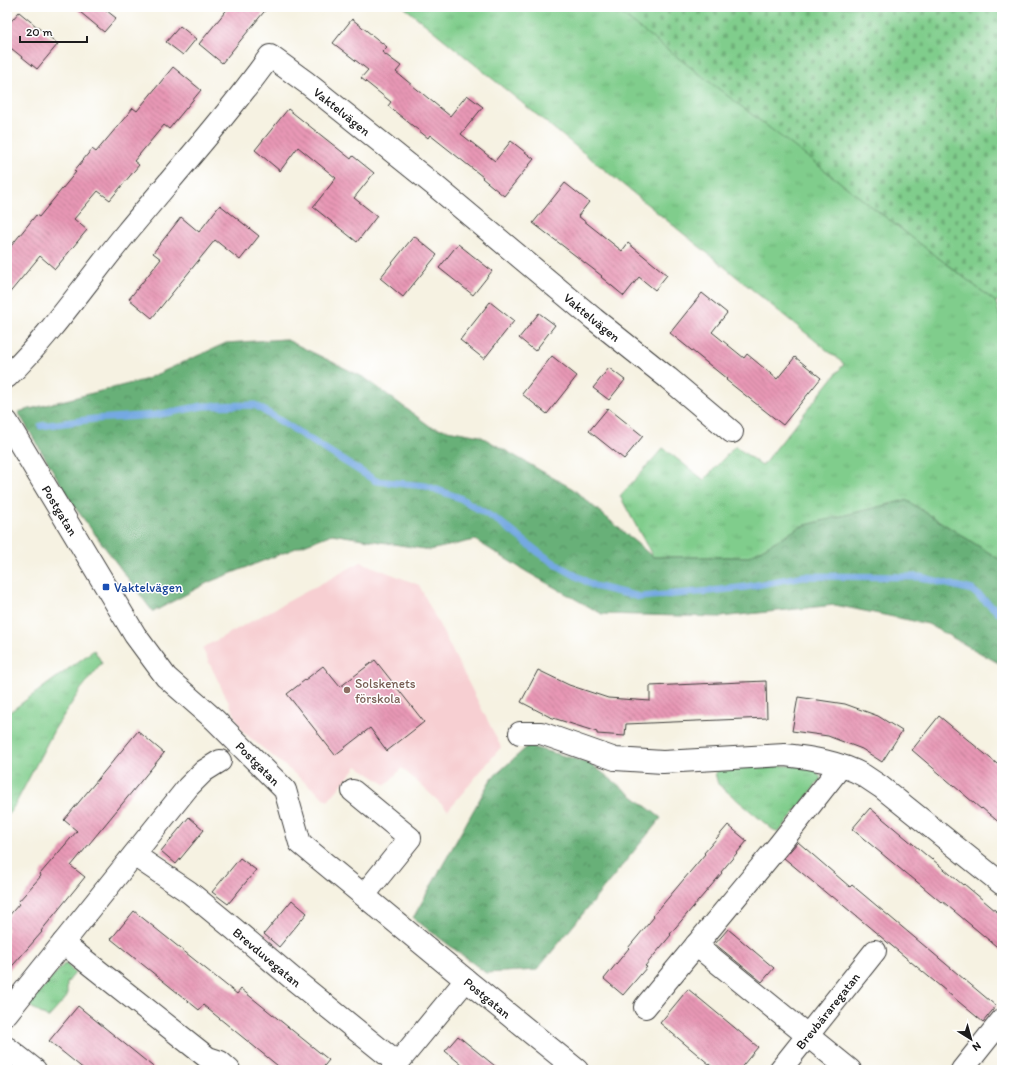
<svg xmlns="http://www.w3.org/2000/svg" width="1009" height="1077" font-family="Itim,sans-serif">
<style>
.built{fill:#f7cfd2}
.grass{fill:url(#grass-tufts);stroke:#4e7454}
.forest{fill:url(#forest-crowns);stroke:#42664a}
.cemetery{fill:url(#cemetery-stones);stroke:#4e7454}
.lines{fill:none;stroke-linecap:round;stroke-linejoin:round}
.stream{stroke:#75a9e2;stroke-width:7}
.building{fill:url(#building-back-hatch)}
.minor-casing{stroke:#3d3c3a;stroke-width:24}
.minor{stroke:#fff;stroke-width:22}
.transit-dot{fill:#1a4fb4;stroke:#fff;stroke-width:1.5}
.education-dot{fill:#8d6e63;stroke:#fff;stroke-width:1.5}
.labels{text-anchor:middle;dominant-baseline:central;stroke-width:3;stroke-linejoin:round;paint-order:stroke}
.street-label{font-size:13px;fill:#1c1c1c;stroke:#fff}
.transit-label{font-size:13px;fill:#164399;stroke:#fff;text-anchor:start}
.education-label{font-size:13px;fill:#785e54;stroke:#fff;text-anchor:start}
</style>
<defs>
<pattern id="grass-tufts" width="24" height="20" patternUnits="userSpaceOnUse"><rect width="24" height="20" fill="#80cd8c"/><path d="M3 7l-1-3M5 7V3M7 7l1-3M15 17l-1-3M17 17v-4M19 17l1-3" fill="none" stroke="#6eaf78"/></pattern>
<pattern id="forest-crowns" width="20" height="18" patternUnits="userSpaceOnUse"><rect width="20" height="18" fill="#68b078"/><path d="M2 6a3 3 0 1 1 6 0M12 15a3 3 0 1 1 6 0" fill="none" stroke="#558e62"/></pattern>
<pattern id="cemetery-stones" width="16" height="16" patternUnits="userSpaceOnUse"><rect width="16" height="16" fill="#80cd8c"/><path d="M2 7V4a2 2 0 0 1 4 0v3zM10 15v-3a2 2 0 0 1 4 0v3z" fill="#6eaf78"/></pattern>
<pattern id="building-back-hatch" width="6" height="6" patternUnits="userSpaceOnUse"><rect width="6" height="6" fill="#e897b5"/><path d="M-1 5l2 2M0 0l6 6M5-1l2 2" fill="none" stroke="#bb7a92"/></pattern>
</defs>
<rect width="100%" height="100%" fill="#fff"/>
<filter id="ink" filterUnits="userSpaceOnUse"><feTurbulence type="fractalNoise" baseFrequency=".025" numOctaves="2"/><feDisplacementMap in="SourceGraphic" scale="8" xChannelSelector="R" yChannelSelector="G"/><feConvolveMatrix kernelMatrix="1 2 1 2 8 2 1 2 1" color-interpolation-filters="sRGB"/></filter>
<filter id="wash" filterUnits="userSpaceOnUse"><feTurbulence type="fractalNoise" baseFrequency=".012" numOctaves="4" result="noise"/><feDisplacementMap in="SourceGraphic" scale="16" xChannelSelector="R" yChannelSelector="G"/><feGaussianBlur stdDeviation="0.9" result="paint"/><feColorMatrix in="noise" values="0 0 0 0 0 0 0 0 0 0 0 0 0 0 0 0 0 1.4 0 .05"/><feComposite in="paint" operator="in"/></filter>
<g filter="url(#wash)">
<rect width="100%" height="100%" fill="#f6f2e2"/>
<!-- built -->
<polygon class="built" points="361,562 419,585 501,747 448,810 402,768 386,785 357,766 328,801 243,732 202,648"/>
<!-- grass -->
<g class="grass">
<polygon points="404,7 614,7 996,302 1002,324 1002,561 906,500 802,526 748,557 653,557 620,496 663,448 704,480 735,446 762,466 844,364"/>
<polygon points="94,650 102,663 81,689 54,730 15,805 7,816 7,714"/>
<polygon points="726,765 814,766 821,779 779,832 772,829 718,784 715,773"/>
<polygon points="65,963 75,973 67,983 67,997 48,1018 28,1005"/>
</g>
<!-- forest -->
<g class="forest">
<polygon points="285,339 365,378 431,427 480,436 573,489 653,557 748,557 802,526 906,500 1002,561 1002,665 928,624 835,605 720,617 602,614 527,572 475,540 430,550 332,534 209,582 153,612 74,506 18,412 144,380 226,343"/>
<polygon points="528,746 590,763 661,818 537,970 486,973 413,918 491,779"/>
</g>
<!-- cemetery -->
<polygon class="cemetery" points="612,7 1002,7 1002,298 996,302"/>
<g class="lines">
<!-- stream -->
<polyline class="stream" points="41,426 94,419 156,415 203,406 255,405 376,481 426,486 460,498 500,522 538,552 557,565 594,586 640,597 711,591 746,587 804,576 920,577 972,590 1002,615"/>
</g>
<g id="blocks">
<!-- building -->
<g class="building">
<polygon points="74,7 102,7 116,18 104,32"/>
<polygon points="229,7 268,7 222,63 199,44"/>
<polygon points="19,12 58,44 37,69 7,45 7,26"/>
<polygon points="352,19 387,47 382,52 401,66 396,72 450,116 467,95 483,107 461,134 495,161 511,141 534,159 504,196 482,178 483,177 430,135 428,138 388,106 391,102 361,78 368,70 333,43"/>
<polygon points="180,26 196,39 183,55 166,42"/>
<polygon points="173,67 201,90 169,129 164,125 134,161 139,165 110,200 98,191 74,219 87,230 55,269 40,256 7,296 7,251 36,215 39,217 76,172 74,171 92,149 96,152 133,108 137,111"/>
<polygon points="288,109 351,159 353,156 374,173 354,198 377,216 357,242 313,207 336,178 298,147 280,171 255,150"/>
<polygon points="565,183 589,202 578,216 622,251 628,243 667,275 655,290 639,277 624,296 601,277 602,276 533,223"/>
<polygon points="220,205 259,236 240,260 215,240 152,318 129,299 161,259 153,253 181,217 199,232"/>
<polygon points="414,236 437,255 403,297 380,278"/>
<polygon points="458,244 492,271 473,295 439,268"/>
<polygon points="702,293 727,313 712,332 744,358 747,354 777,379 795,357 821,378 783,425 726,380 727,379 670,333"/>
<polygon points="490,302 514,321 484,359 460,340"/>
<polygon points="539,313 555,325 535,351 519,338"/>
<polygon points="552,356 577,376 547,414 522,394"/>
<polygon points="609,368 625,380 609,400 593,388"/>
<polygon points="608,408 643,436 624,459 589,431"/>
<polygon points="375,660 424,722 387,751 370,728 335,755 287,694 323,666 340,687"/>
<polygon points="538,670 569,685 608,698 650,701 650,686 766,681 767,718 626,724 625,736 597,734 597,732 550,717 521,702"/>
<polygon points="798,697 845,704 878,716 902,731 882,762 862,749 828,736 792,731"/>
<polygon points="939,716 1002,768 1002,825 982,808 981,809 912,750"/>
<polygon points="138,731 164,753 71,866 85,877 41,931 42,932 7,972 7,918 19,904 18,902 41,876 40,874 77,831 64,820"/>
<polygon points="870,808 932,860 932,859 963,885 964,884 1002,916 1002,951 942,901 941,902 910,876 910,877 852,829"/>
<polygon points="189,817 204,830 176,864 161,851"/>
<polygon points="728,825 747,841 721,872 722,873 670,934 671,935 645,966 647,967 623,995 604,979 629,948 628,948 654,917 653,916 705,854 704,853"/>
<polygon points="798,842 850,887 852,885 996,1006 983,1022 832,896 831,897 784,858"/>
<polygon points="240,858 256,870 228,904 212,892"/>
<polygon points="292,900 307,913 279,947 264,934"/>
<polygon points="134,911 237,994 241,989 329,1060 321,1070 283,1070 203,1005 199,1010 111,939"/>
<polygon points="728,929 774,968 762,982 715,944"/>
<polygon points="688,989 758,1047 739,1070 716,1070 660,1023"/>
<polygon points="78,1006 157,1070 85,1070 49,1041"/>
<polygon points="458,1036 500,1070 468,1070 445,1051"/>
</g>
</g>
</g>
<g filter="url(#ink)">
<use href="#blocks" fill-opacity="0" stroke="#3d3c3a" stroke-width="1"/>
<g class="lines">
<!-- minor casing -->
<g class="minor-casing">
<g id="minor">
<path id="s1" d="M7,377C52,333 87,281 127,232C175,174 226,117 270,56L307,83L434,185L594,319L668,378L732,432"/>
<path id="s2" d="M7,422L135,635L166,677L215,720L285,790L300,843L466,980L577,1070"/>
<path d="M520,733H541L615,759L663,762L785,755C812,758 839,762 863,775C869,779 875,783 881,787L1002,884"/>
<polyline points="353,791 410,838 364,895"/>
<path id="s3" d="M134,855L189,892L234,929L292,978L397,1063"/>
<polyline points="63,943 208,1058 220,1062 229,1070"/>
<polyline points="696,945 850,1070"/>
<polyline points="645,1007 779,845 841,766"/>
<polyline points="7,1013 188,787 204,771 220,761"/>
<polyline points="7,1048 35,1070"/>
<polyline points="392,1070 466,980"/>
<path id="s4" d="M780,1070L875,951"/>
<polyline points="962,1070 1002,1020"/>
</g>
</g>
<!-- minor -->
<use href="#minor" class="minor"/>
</g>
</g>
<!-- markers -->
<rect class="transit-dot" x="102" y="583" width="8" height="8" rx="2"/>
<circle class="education-dot" cx="347" cy="690" r="4"/>
<g class="labels">
<!-- street labels -->
<g class="street-label">
<text stroke="none"><textPath href="#s1" startOffset="506">Vaktelvägen</textPath></text>
<text stroke="none"><textPath href="#s1" startOffset="830">Vaktelvägen</textPath></text>
<text stroke="none"><textPath href="#s2" startOffset="103">Postgatan</textPath></text>
<text stroke="none"><textPath href="#s2" startOffset="427">Postgatan</textPath></text>
<text stroke="none"><textPath href="#s3" startOffset="168">Brevduvegatan</textPath></text>
<text stroke="none"><textPath href="#s2" startOffset="763">Postgatan</textPath></text>
<text stroke="none"><textPath href="#s4" startOffset="76">Brevbäraregatan</textPath></text>
</g>
<!-- transit labels -->
<g class="transit-label">
<text x="114" y="587">Vaktelvägen</text>
</g>
<!-- education labels -->
<g class="education-label">
<text x="355" y="683">Solskenets<tspan x="355" dy="15">förskola</tspan></text>
</g>
</g>
<!-- margin -->
<rect width="1009" height="1077" fill="none" stroke="#fff" stroke-width="24"/>
<!-- north arrow -->
<g transform="translate(971 1039) rotate(143)" stroke="#ffffff" stroke-width="3" paint-order="stroke">
<path d="M0-3L7 15L0 10L-7 15Z" fill="#1c1c1c"/>
<text y="-6" font-size="11" font-weight="bold" text-anchor="middle" fill="#1c1c1c">N</text>
</g>
<!-- scale -->
<path d="M20 36v6h67v-6" fill="none" stroke="#1c1c1c" stroke-width="2"/>
<text x="26" y="36" font-size="12" fill="#1c1c1c" stroke="#ffffff" stroke-width="3" paint-order="stroke">20 m</text>
</svg>
